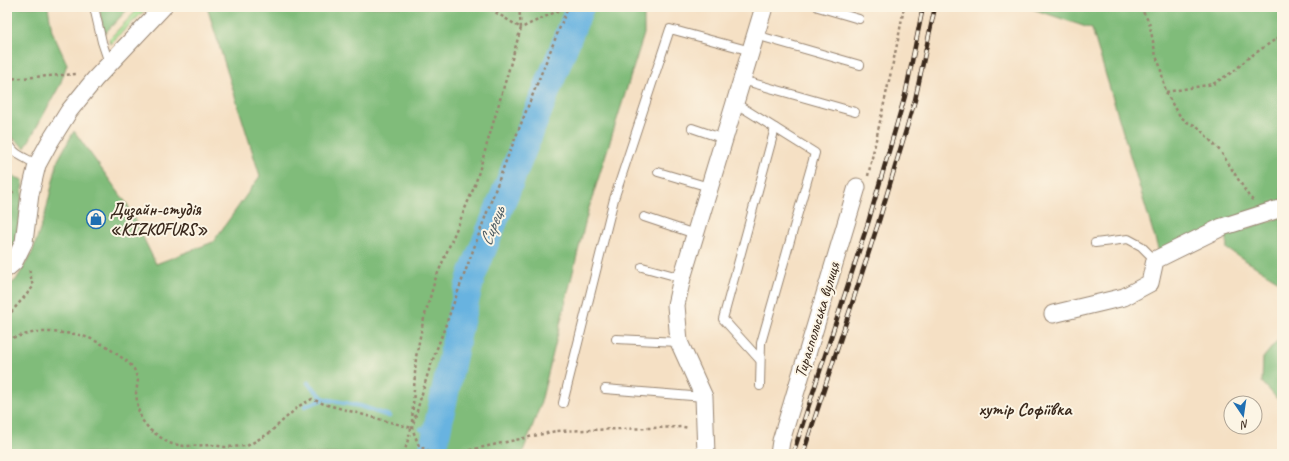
<svg xmlns="http://www.w3.org/2000/svg" width="1289" height="461" font-family="Caveat,sans-serif">
<style>
.green{fill:#a1dd90;stroke:#6e8457}
.forest{fill:#80bc7a;stroke:#5e734c}
.lines{fill:none;stroke-linecap:round;stroke-linejoin:round}
.stream{stroke:#67b3e0;stroke-width:4.5}
.river{stroke:#67b3e0;stroke-width:28}
.service-casing{stroke:#988571;stroke-width:10}
.minor-casing{stroke:#988571;stroke-width:19}
.path{stroke:#988571;stroke-width:2.5;stroke-dasharray:3 3;stroke-linecap:butt}
.service{stroke:#fff;stroke-width:8}
.minor{stroke:#fff;stroke-width:17}
.rail-casing{stroke:#3b2a1e;stroke-width:4.5}
.rail{stroke:#fcf5e5;stroke-width:3;stroke-dasharray:9;stroke-linecap:butt}
.labels{text-anchor:middle;dominant-baseline:central;stroke-width:4;stroke-linejoin:round;paint-order:stroke}
.poi-label{font-size:17px;font-weight:bold;fill:#3b2a1e;stroke:#fcf5e5;text-anchor:start}
.street-label{font-size:17px;fill:#3b2a1e;stroke:#fcf5e5}
.water-label{font-size:18px;font-style:italic;fill:#4a5a62;stroke:#fcf5e5}
.neighbourhood-label{font-size:18px;font-weight:bold;fill:#3b2a1e;stroke:#fcf5e5}
</style>
<rect width="100%" height="100%" fill="#fcf5e5"/>
<filter id="ink" filterUnits="userSpaceOnUse"><feTurbulence type="fractalNoise" baseFrequency=".025" numOctaves="2"/><feDisplacementMap in="SourceGraphic" scale="8" xChannelSelector="R" yChannelSelector="G"/><feConvolveMatrix kernelMatrix="1 2 1 2 8 2 1 2 1" color-interpolation-filters="sRGB"/></filter>
<filter id="wash" filterUnits="userSpaceOnUse"><feTurbulence type="fractalNoise" baseFrequency=".012" numOctaves="4" result="noise"/><feDisplacementMap in="SourceGraphic" scale="16" xChannelSelector="R" yChannelSelector="G"/><feGaussianBlur stdDeviation="0.9" result="paint"/><feColorMatrix in="noise" values="0 0 0 0 0 0 0 0 0 0 0 0 0 0 0 0 0 1.4 0 .05"/><feComposite in="paint" operator="in"/></filter>
<g filter="url(#wash)">
<rect width="100%" height="100%" fill="#f5e0c4"/>
<!-- green -->
<polygon class="green" points="140,7 148,7 110,44 109,39"/>
<!-- forest -->
<g class="forest">
<polygon points="7,7 48,7 52,31 67,64 60,85 25,148 9,135 7,116"/>
<polygon points="99,7 130,7 104,34"/>
<polygon points="207,7 644,7 644,34 588,211 540,406 522,454 7,454 7,287 16,280 32,253 45,215 58,160 74,131 127,204 156,264 213,242 260,176"/>
<polygon points="1027,7 1282,7 1282,201 1159,252 1092,29"/>
<polygon points="7,174 23,180 20,234 7,259"/>
<polygon points="1282,217 1282,283 1227,249 1226,235"/>
<polygon points="1282,335 1282,404 1262,382 1263,358"/>
</g>
<g class="lines">
<!-- stream -->
<g class="stream">
<polyline points="308,383 324,399"/>
<polyline points="305,406 324,399 360,406 389,416"/>
<polyline points="421,429 436,436"/>
</g>
<!-- river -->
<polyline class="river" points="432,454 461,317 471,278 580,7"/>
</g>
</g>
<g filter="url(#ink)">
<g class="lines">
<!-- service casing -->
<g class="service-casing">
<g id="service">
<polyline points="94,7 102,42 109,63"/>
<polyline points="818,7 859,19"/>
<polyline points="756,35 860,65"/>
<polyline points="742,80 855,112"/>
<polyline points="735,103 815,153 761,343 760,386"/>
<polyline points="692,128 724,139"/>
<path d="M7,138C12,156 24,156 37,165"/>
<polyline points="658,172 709,187"/>
<polyline points="644,217 695,234"/>
<polyline points="1095,243 1128,239 1141,246 1155,260"/>
<polyline points="642,267 682,278"/>
<polyline points="616,339 679,342"/>
<polyline points="760,360 723,319 775,128"/>
<polyline points="605,389 704,397"/>
<polyline points="563,403 614,199 670,29 751,51"/>
</g>
</g>
<!-- minor casing -->
<g class="minor-casing">
<g id="minor">
<polyline points="7,268 14,262 24,242 30,194 37,165 49,143 69,111 95,79 163,7"/>
<polyline points="1053,314 1124,297 1150,283 1155,260 1222,227 1282,208"/>
<polyline points="706,454 704,397 679,342 676,305 682,278 764,7"/>
<polyline points="779,454 781,441 857,187"/>
</g>
</g>
<!-- path -->
<g class="path">
<polyline points="519,7 521,28 566,7"/>
<polyline points="1140,7 1149,22 1156,56 1160,66 1166,92 1175,109 1181,117 1187,122 1197,126 1221,152 1250,198 1253,200"/>
<polyline points="7,79 76,74"/>
<polyline points="1166,92 1213,84 1234,71 1248,58 1282,35"/>
<polyline points="868,176 898,40 904,7"/>
<polyline points="7,193 14,192"/>
<polyline points="7,317 33,287 29,268"/>
<polyline points="7,339 36,332 51,332 76,334 89,338 106,346 129,363 134,369 138,380 136,393 138,409 142,420 150,430 167,442 172,444 184,446 212,445 225,447 247,446 268,434 299,406 312,399 324,404 412,428"/>
<polyline points="412,422 416,357 423,322 435,280 475,185 521,28 487,7"/>
<polyline points="404,454 411,429"/>
<polyline points="435,454 419,446 412,428 428,373 504,166 568,7"/>
<polyline points="452,454 556,431 683,427 689,428"/>
</g>
<!-- service -->
<use href="#service" class="service"/>
<!-- minor -->
<use href="#minor" class="minor"/>
<!-- rail casing -->
<g class="rail-casing">
<g id="rail">
<polyline points="793,454 868,223 905,96 923,7"/>
<polyline points="803,454 878,224 915,100 935,7"/>
</g>
</g>
<!-- rail -->
<use href="#rail" class="rail"/>
</g>
</g>
<!-- icons -->
<defs>
<g id="shop-ring" transform="scale(1)"><circle r="9.5" fill="#fcf5e5" stroke="#1f6fb2" stroke-width="1.5"/><path d="M-5-2.5h2.3a2.7 3.5 0 0 1 5.4 0H5L5.5 6h-11ZM-1.5-2.5h3a1.5 2.3 0 0 0-3 0Z" fill="#1f6fb2"/></g>
</defs>
<g fill-rule="evenodd">
<use href="#shop-ring" x="96" y="219"/>
</g>
<g class="labels">
<!-- poi labels -->
<g class="poi-label">
<text x="110" y="209">Дизайн-студія<tspan x="110" dy="20">«KIZKOFURS»</tspan></text>
</g>
<!-- street labels -->
<g class="street-label">
<text transform="translate(817 320) rotate(-73)">Тираспольська вулиця</text>
</g>
<!-- water labels -->
<g class="water-label">
<text transform="translate(492 226) rotate(-68)">Сирець</text>
</g>
<!-- neighbourhood labels -->
<g class="neighbourhood-label">
<text x="1025" y="409">хутір Софіївка</text>
</g>
</g>
<!-- margin -->
<rect width="1289" height="461" fill="none" stroke="#fcf5e5" stroke-width="24"/>
<!-- north arrow -->
<g transform="translate(1243 415) rotate(167)"><circle r="19" fill="#fcf5e5" stroke="#afa495"/>
<path d="M0-3L7 15L0 10L-7 15Z" fill="#1f6fb2"/>
<text y="-6" font-size="11" font-weight="bold" text-anchor="middle" fill="#3b2a1e">N</text>
</g>
</svg>
